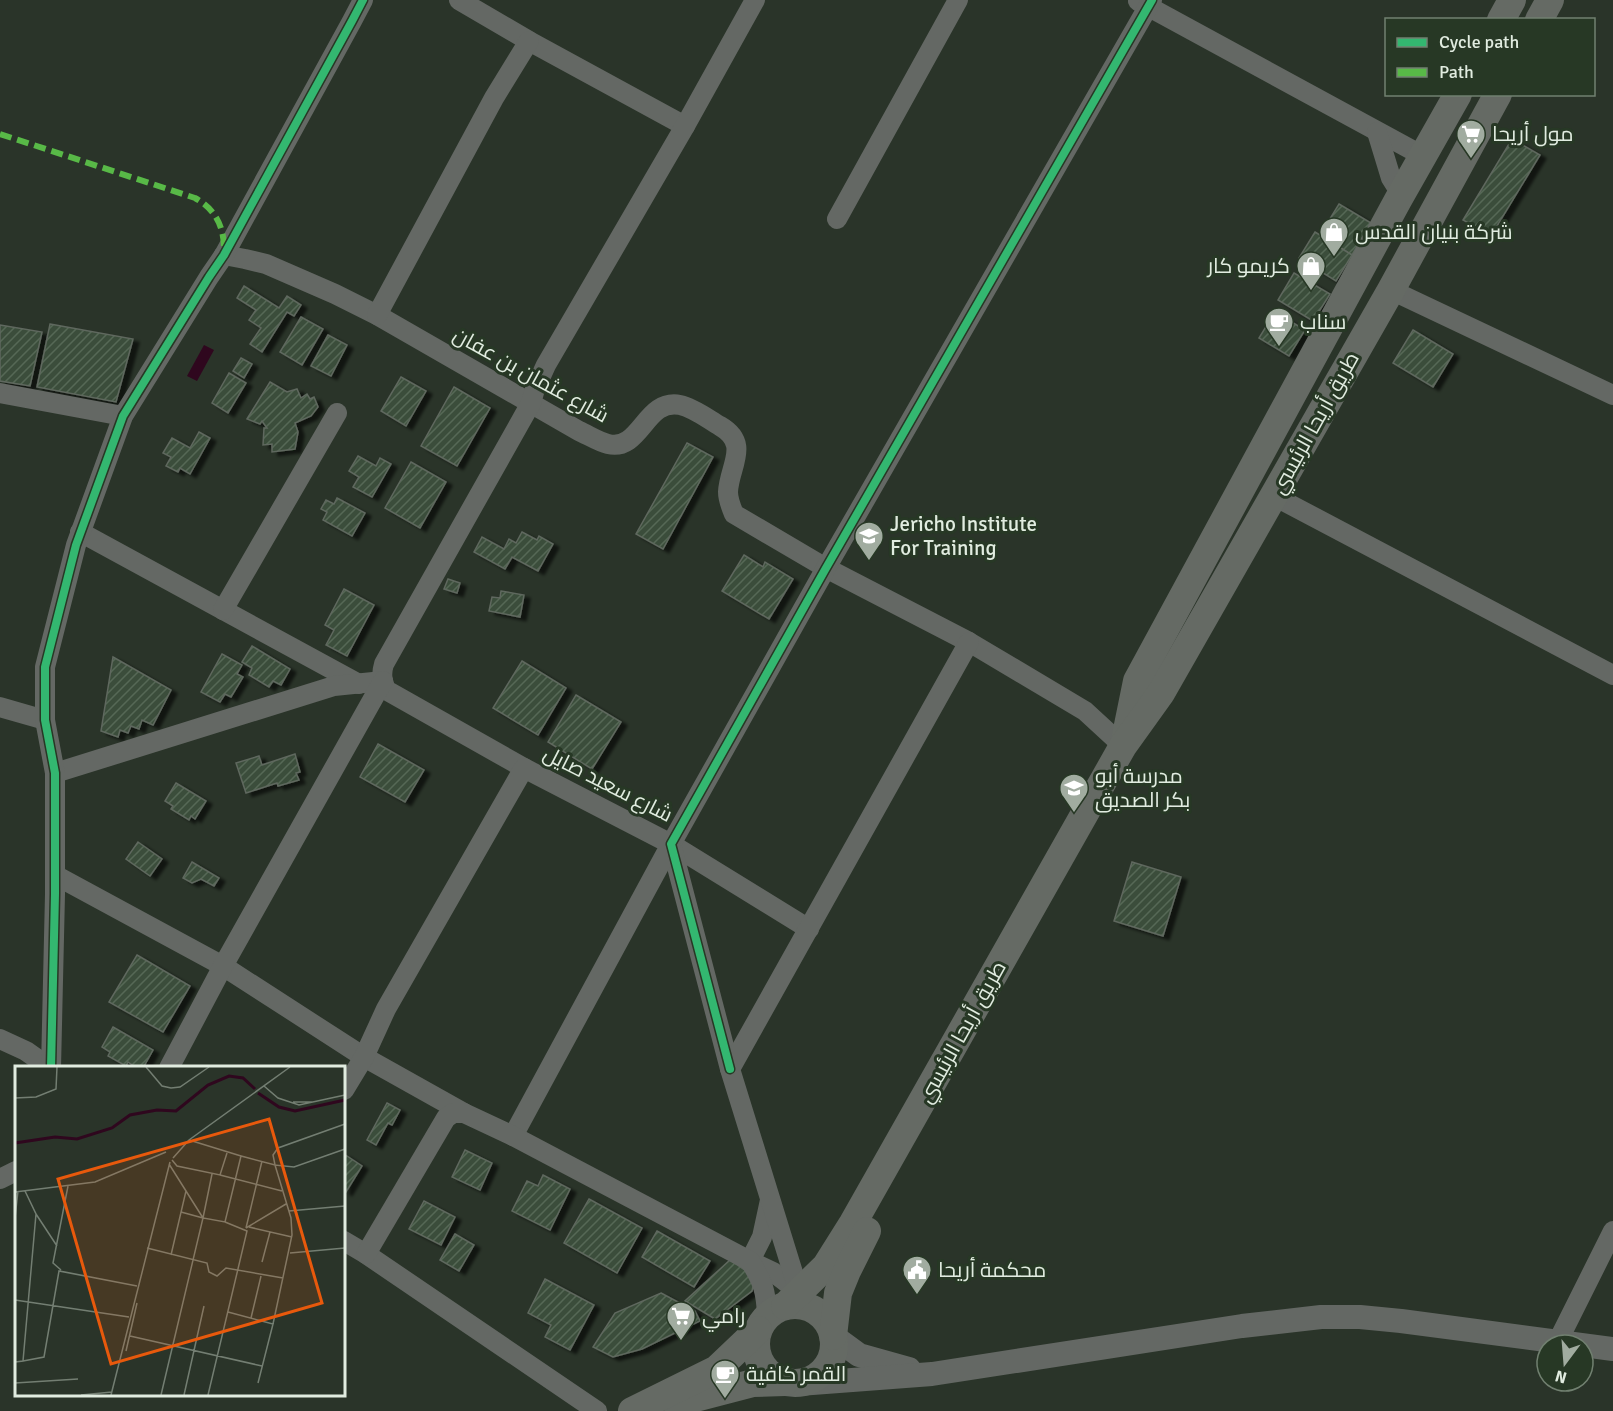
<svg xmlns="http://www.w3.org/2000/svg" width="1613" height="1411" font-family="Signika,Cairo,sans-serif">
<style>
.water{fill:#2f071e}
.building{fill:url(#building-hatch);stroke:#5f685e;stroke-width:1.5;filter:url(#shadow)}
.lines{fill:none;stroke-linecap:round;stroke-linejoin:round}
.minor{stroke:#646864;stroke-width:20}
.tertiary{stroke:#646864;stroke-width:24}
.secondary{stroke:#656a64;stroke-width:28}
.quiet{stroke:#58b947;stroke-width:6;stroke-dasharray:12 6;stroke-linecap:butt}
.cycleway-casing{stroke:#273825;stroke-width:11}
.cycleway{stroke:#33b770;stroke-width:8}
.labels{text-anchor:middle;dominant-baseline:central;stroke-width:6;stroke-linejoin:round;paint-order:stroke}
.poi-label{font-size:21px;fill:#e1ece0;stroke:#273825;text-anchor:start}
.street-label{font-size:21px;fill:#e1ece0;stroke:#273825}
.inset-river{fill:none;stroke:#2f071e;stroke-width:3}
.inset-road{fill:none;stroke:#737e72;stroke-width:1.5}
.view{fill:#e8590c;fill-opacity:0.15;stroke:#e8590c;stroke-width:3}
.inset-edge{fill:none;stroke:#e1ece0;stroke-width:3}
</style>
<defs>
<pattern id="building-hatch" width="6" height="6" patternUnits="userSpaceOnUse" patternTransform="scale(1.5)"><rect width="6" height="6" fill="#3b4e3b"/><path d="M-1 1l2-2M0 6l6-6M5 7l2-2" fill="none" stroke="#576857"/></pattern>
<filter id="shadow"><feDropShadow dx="6" dy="3.5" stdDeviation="1.5" flood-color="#0009"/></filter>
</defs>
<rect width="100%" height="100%" fill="#2a3429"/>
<!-- water -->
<polygon class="water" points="204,345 214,350 197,381 187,376"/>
<!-- building -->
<g class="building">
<polygon points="1512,139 1540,155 1491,236 1463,220"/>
<polygon points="1339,204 1371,223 1352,255 1320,235"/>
<polygon points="1315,232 1352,255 1336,281 1299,258"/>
<polygon points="1294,273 1330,294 1313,321 1278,300"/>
<polygon points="244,286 279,308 287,296 301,305 294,316 287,312 262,352 250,344 261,328 249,320 256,310 237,298"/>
<polygon points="1275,312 1305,330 1289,356 1259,338"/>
<polygon points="301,317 323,329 302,365 280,352"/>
<polygon points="50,324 133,339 116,402 37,387"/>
<polygon points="0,325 42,332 30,386 0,381"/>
<polygon points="1413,330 1453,354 1433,387 1393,363"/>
<polygon points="328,335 347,345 331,376 311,366"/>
<polygon points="241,358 252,364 244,378 233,371"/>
<polygon points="229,373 246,383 228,413 212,403"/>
<polygon points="401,377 426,391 406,426 381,411"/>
<polygon points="270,382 287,392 297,389 301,398 307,394 310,399 314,397 318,407 311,416 295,423 298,432 295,449 272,452 272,444 263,445 264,428 267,428 262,421 260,424 247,419"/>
<polygon points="454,387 490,408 457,466 421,446"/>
<polygon points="199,432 210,438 190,474 180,468 178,472 166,466 171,457 163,453 172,438 190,448"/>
<polygon points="687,443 713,457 663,549 636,534"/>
<polygon points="358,456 376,466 380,458 391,464 372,497 353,487 359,477 349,471"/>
<polygon points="411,462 446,482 420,528 385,508"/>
<polygon points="337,498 365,513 352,536 323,520 327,512 321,509 326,500 334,504"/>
<polygon points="522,532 537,540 539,536 553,544 538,571 512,557 505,569 474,552 482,537 504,549 509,539 516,543"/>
<polygon points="744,555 763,567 765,562 793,579 769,619 722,591"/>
<polygon points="448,579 460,583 457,593 444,589"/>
<polygon points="344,589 374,605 347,656 326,645 334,630 325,625"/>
<polygon points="501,591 524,595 520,617 489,611 492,597 500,598"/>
<polygon points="252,646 290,669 281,685 273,681 269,687 249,675 252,668 242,662"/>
<polygon points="222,654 242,665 237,674 243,677 231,697 225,694 220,702 201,692"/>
<polygon points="113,657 171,690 153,725 142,720 139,729 131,726 128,733 120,730 118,737 101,731"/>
<polygon points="522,661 566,688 538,735 493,708"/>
<polygon points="576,695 621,722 592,769 548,742"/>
<polygon points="378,744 424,770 405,802 360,777"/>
<polygon points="295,754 300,772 296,773 299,780 278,786 277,783 246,793 236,763 259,756 262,765"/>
<polygon points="176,783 206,801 195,819 191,816 189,820 171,809 173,806 165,801"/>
<polygon points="138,842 162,859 150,876 126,859"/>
<polygon points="192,862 219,878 214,886 201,879 192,883 183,878"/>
<polygon points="1132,862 1181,877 1163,936 1114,921"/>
<polygon points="137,955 190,986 163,1032 109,1002"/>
<polygon points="113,1027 153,1050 143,1068 137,1068 128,1062 126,1066 108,1056 110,1052 102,1047"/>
<polygon points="387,1103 400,1110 392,1125 388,1123 376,1145 367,1140"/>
<polygon points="465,1150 492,1163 480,1190 452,1177"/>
<polygon points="344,1154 362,1166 346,1192 344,1191"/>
<polygon points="543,1175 570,1189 550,1230 512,1211 527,1181 538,1186"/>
<polygon points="589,1199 642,1228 617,1273 564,1243"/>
<polygon points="424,1201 455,1217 441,1245 409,1229"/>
<polygon points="657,1231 710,1261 694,1287 642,1257"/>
<polygon points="455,1234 474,1245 459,1271 440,1260"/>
<polygon points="730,1260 755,1277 752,1291 715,1319 685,1301"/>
<polygon points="545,1279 594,1305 570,1350 545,1337 551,1325 528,1313"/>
<polygon points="661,1293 695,1311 700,1321 642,1349 613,1357 593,1347 615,1313"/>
</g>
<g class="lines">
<!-- minor -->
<g class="minor">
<polyline points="459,0 529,41 685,126"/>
<polyline points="1138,1 1423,156"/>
<polyline points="1377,132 1391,178 1401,194"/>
<polyline points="837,219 958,0"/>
<path d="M224,255L245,259L266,264L335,294L377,315L579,431C588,435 599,442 608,444C641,452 645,398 680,405C694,408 708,419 720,426C751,444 729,466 728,492C728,499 731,507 734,514L826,568L969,642L1085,711L1123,746"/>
<polyline points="1391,290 1613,395"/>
<polyline points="377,315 494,98 529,41"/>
<polyline points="0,393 123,416"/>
<polyline points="1274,496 1613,675"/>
<polyline points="80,532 359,684"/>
<polyline points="223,610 337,413"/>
<polyline points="0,707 45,720"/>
<path d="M524,768L386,690C382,680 381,674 384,664L531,403L535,389L546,365L685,126L755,0"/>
<polyline points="55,773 334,686 383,681"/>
<polyline points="671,844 809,929"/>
<polyline points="55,875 223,966 364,1057 464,1113"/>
<polyline points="0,1039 26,1051 50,1068"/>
<polyline points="51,1068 55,894 55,773 45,720 45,667 76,545 123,416 209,277 224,255 352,21 363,0"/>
<polyline points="169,1068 223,966 383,681"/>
<polyline points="730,1069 671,844 826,568 1152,0"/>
<polyline points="344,1090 364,1057 386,1009 524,768 671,844 513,1136"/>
<polyline points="0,1179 16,1171"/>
<polyline points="770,1200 762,1237 750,1261 773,1272 799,1292"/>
<polyline points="344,1241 366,1254 597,1411"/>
<path d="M366,1254L446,1118L453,1113H464L513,1136L750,1261C763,1282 766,1291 767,1315"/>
<polyline points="799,1292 730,1069 969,642"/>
<polyline points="1558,1341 1613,1231"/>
</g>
<!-- tertiary -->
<g class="tertiary">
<polyline points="833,1336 859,1355 909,1369"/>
<polyline points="799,1384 932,1374 1242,1326 1321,1317 1360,1317 1401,1321 1613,1349"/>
</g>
<!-- secondary -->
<g class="secondary">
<polyline points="1501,20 1512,0"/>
<polyline points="1539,20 1550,0"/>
<polyline points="1126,735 1137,681 1398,200 1458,94"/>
<circle cx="795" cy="1344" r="39"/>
<polyline points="785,1306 826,1266 853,1223 1123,746 1161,693 1391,290 1498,94"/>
<polyline points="833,1336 838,1293 847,1271 867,1231"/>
<polyline points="676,1403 753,1383 785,1382"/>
<polyline points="632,1411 717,1369 758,1330"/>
</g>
<!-- quiet -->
<path class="quiet" d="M0,134L195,198C215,209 224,226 224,249"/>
<!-- cycleway casing -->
<g class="cycleway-casing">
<g id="cycleway">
<polyline points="51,1068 55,894 55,773 45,720 45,667 76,545 123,416 209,277 224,255 352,21 363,0"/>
<polyline points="730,1069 671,844 826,568 1152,0"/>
</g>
</g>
<!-- cycleway -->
<use href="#cycleway" class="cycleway"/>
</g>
<!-- icons -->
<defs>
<g id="supermarket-pin" transform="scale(1.5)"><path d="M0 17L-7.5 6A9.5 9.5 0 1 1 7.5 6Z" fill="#a1aca0" stroke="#273825"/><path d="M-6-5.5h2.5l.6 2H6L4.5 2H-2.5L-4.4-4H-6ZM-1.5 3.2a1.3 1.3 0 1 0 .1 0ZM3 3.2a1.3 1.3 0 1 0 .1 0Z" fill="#fff"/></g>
<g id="shop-pin" transform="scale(1.5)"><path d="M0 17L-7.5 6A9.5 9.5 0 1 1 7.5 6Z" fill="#a1aca0" stroke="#273825"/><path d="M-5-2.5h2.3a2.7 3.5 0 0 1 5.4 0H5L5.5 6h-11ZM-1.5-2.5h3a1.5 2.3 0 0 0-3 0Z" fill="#fff"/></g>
<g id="cafe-pin" transform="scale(1.5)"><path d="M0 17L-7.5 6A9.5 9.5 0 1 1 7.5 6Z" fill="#a1aca0" stroke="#273825"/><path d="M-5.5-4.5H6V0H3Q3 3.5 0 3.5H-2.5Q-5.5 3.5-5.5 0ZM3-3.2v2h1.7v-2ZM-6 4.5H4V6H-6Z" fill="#fff"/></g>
<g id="university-pin" transform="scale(1.5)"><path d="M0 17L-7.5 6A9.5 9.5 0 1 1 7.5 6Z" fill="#a1aca0" stroke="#273825"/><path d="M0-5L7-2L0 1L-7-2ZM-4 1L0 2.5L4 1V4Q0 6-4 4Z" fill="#fff"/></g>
<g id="school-pin" transform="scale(1.5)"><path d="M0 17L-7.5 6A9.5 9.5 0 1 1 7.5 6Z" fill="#a1aca0" stroke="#273825"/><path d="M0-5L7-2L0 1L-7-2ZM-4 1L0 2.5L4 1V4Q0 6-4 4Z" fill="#fff"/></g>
<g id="civic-pin" transform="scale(1.5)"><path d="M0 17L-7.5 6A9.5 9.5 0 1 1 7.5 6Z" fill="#a1aca0" stroke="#273825"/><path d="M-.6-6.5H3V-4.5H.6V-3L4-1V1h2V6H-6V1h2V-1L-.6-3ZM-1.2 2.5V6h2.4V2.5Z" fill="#fff"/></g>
</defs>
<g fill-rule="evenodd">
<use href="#supermarket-pin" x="1471" y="134"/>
<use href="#shop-pin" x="1334" y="232"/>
<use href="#shop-pin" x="1311" y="266"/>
<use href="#cafe-pin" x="1279" y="322"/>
<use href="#university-pin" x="869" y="536"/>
<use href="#school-pin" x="1074" y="788"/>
<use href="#civic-pin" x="917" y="1270"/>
<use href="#supermarket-pin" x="681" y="1316"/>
<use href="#cafe-pin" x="725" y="1374"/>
</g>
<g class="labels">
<!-- poi labels -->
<g class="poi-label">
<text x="1492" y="134">مول أريحا</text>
<text x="1355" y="232">شركة بنيان القدس</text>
<text x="1290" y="266" text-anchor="end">كريمو كار</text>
<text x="1300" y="322">سناب</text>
<text x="890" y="524">Jericho Institute<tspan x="890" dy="24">For Training</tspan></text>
<text x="1095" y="776">مدرسة أبو<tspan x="1095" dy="24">بكر الصديق</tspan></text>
<text x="938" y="1270">محكمة أريحا</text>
<text x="702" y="1316">رامي</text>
<text x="746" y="1374">القمر كافية</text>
</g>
<!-- street labels -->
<g class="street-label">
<text transform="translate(531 375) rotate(29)">شارع عثمان بن عفان</text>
<text transform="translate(1315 423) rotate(-61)">طريق أريحا الرئيسي</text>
<text transform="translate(608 784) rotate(27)">شارع سعيد صايل</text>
<text transform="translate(962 1032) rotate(-61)">طريق أريحا الرئيسي</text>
</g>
</g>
<!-- overview -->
<g transform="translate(15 1066)">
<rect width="330" height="330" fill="#2a3429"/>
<path class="inset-river" d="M243,27L264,41L280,45L330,34M0,77L40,71L62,73L97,62L115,49L142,44L161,45L193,19L214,10L228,12L240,23"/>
<path class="inset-road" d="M131,1L147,20L156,22L165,21L194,1M249,20L263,32L284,39L330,29M0,32L21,31L41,23L42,1M278,36H298M174,74L226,90M158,92L174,74L275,1M157,94L162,100L205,109L212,87M154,98L171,125L156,189M197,108L188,152L210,156L226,90L260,99L258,89L263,82L330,58M205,109L267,125M0,126L80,116L151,86M274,145L330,140M166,146L188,152M21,148L42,180M0,152L3,125M234,161L277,171M231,162L247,95M231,162L271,138M132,182L192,197L194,206L202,210L211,202L268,212M275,187L330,182M247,196L255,166M46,204L38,197L53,120M0,234L114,251M213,246L258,258L243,317M236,252L246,210M258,258L277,169L276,152L260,99L279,101L330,83M115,270L247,300M111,285L122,237M8,295L29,291L44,205L122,220M0,296L8,295L21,148L10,125M0,317L63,313M66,329L97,326M96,329L155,96M146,329L188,152L171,125M169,329L189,240M193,329L232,165L210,156"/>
<path class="view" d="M254,53L307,237L96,298L43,113Z"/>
<rect width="330" height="330" class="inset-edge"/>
</g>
<!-- legend -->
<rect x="1385" y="18" width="210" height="78" fill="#273825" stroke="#718070" stroke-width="1.5"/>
<rect x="1397" y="38" width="30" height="9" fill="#33b770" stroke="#718070" stroke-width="1.5"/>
<text x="1439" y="48" font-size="18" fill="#e1ece0">Cycle path</text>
<rect x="1397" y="68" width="30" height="9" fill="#58b947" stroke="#718070" stroke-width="1.5"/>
<text x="1439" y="78" font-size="18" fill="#e1ece0">Path</text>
<!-- north arrow -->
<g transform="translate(1565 1363) rotate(196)"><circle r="28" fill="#273825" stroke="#718070" stroke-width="1.5"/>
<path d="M0-4.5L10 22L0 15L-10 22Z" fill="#a1aca0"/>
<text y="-9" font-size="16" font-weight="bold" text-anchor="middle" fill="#e1ece0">N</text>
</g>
</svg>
